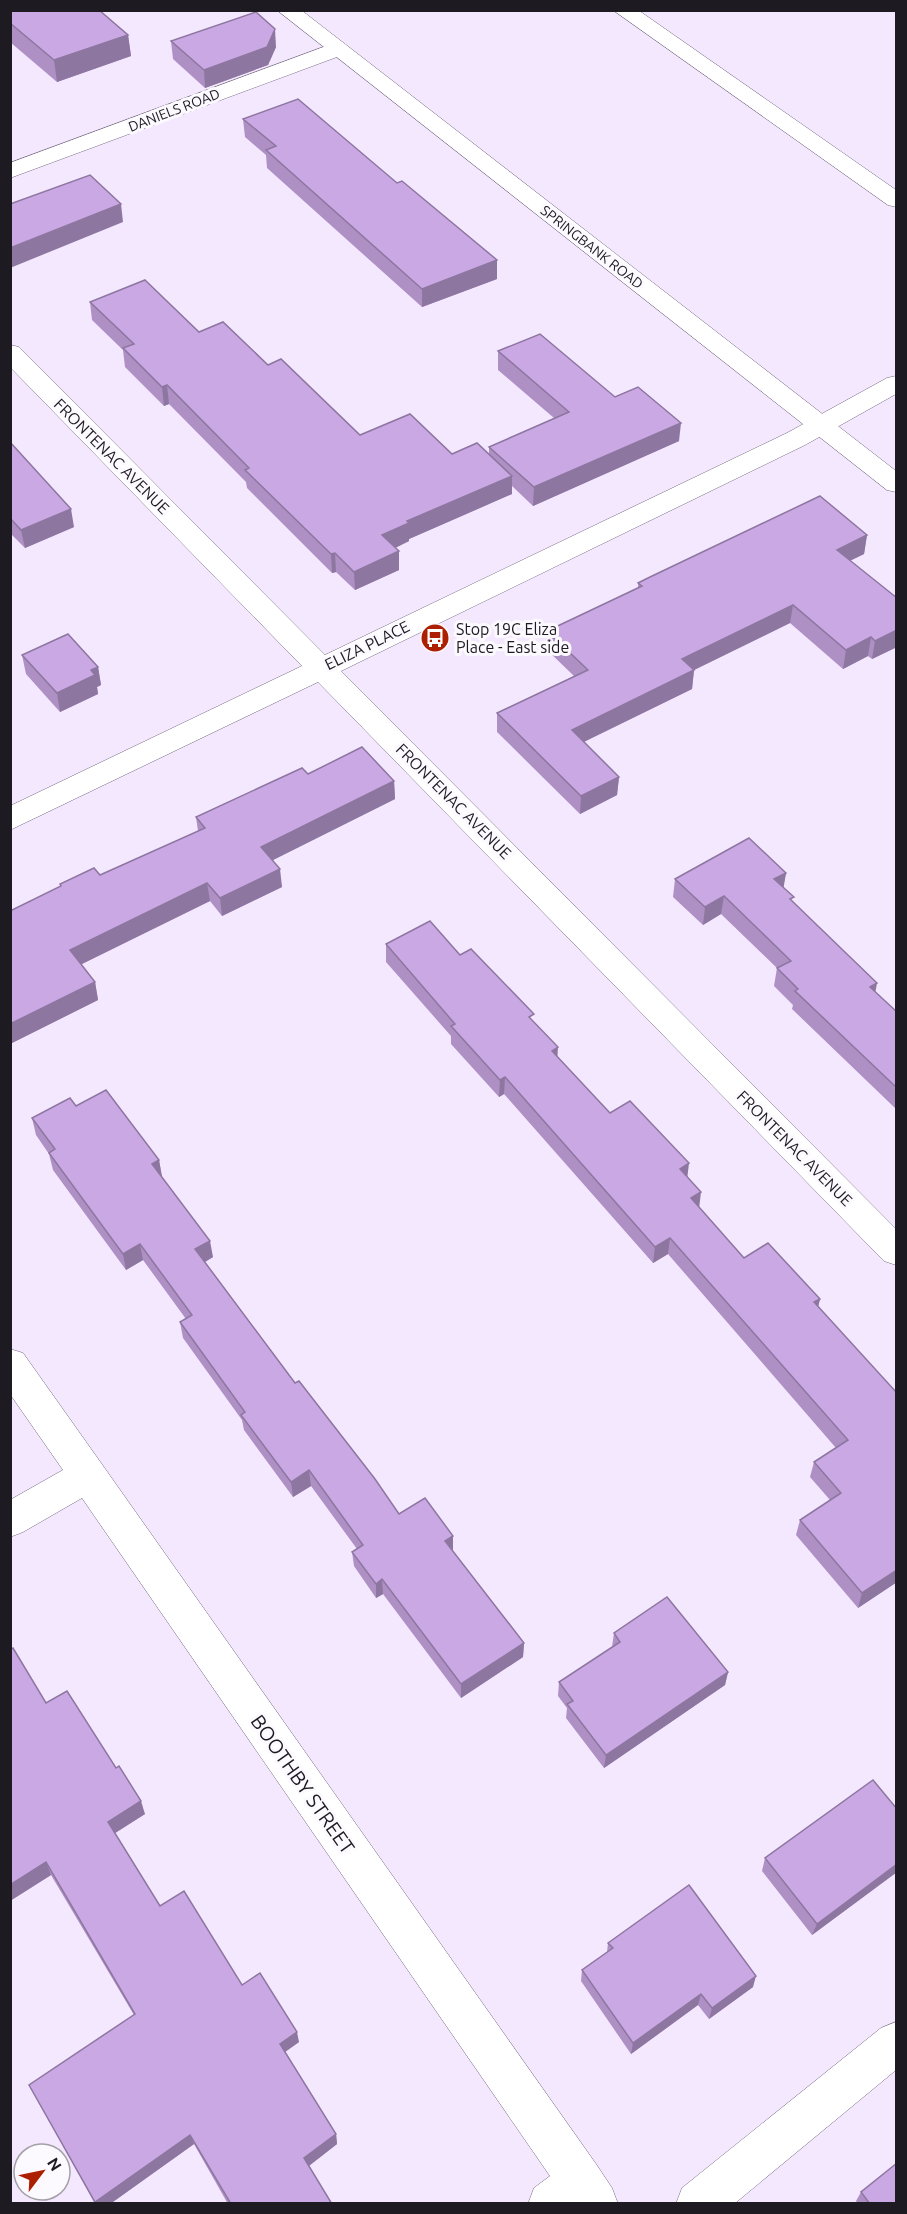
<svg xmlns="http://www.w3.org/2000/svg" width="907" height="2214" font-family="Ubuntu,sans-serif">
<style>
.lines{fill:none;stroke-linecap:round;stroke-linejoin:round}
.minor-casing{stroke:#74697c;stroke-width:1}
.major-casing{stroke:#74697c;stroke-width:1}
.minor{fill:#fff;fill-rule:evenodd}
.major{fill:#fff;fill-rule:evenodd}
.wall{fill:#ae90c4}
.shaded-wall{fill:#8d76a0}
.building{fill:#caa8e4;stroke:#8d76a0;stroke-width:1.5}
.labels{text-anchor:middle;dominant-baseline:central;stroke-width:6;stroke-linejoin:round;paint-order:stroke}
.far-street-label{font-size:14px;fill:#1e1a22;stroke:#fcfafe}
.street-label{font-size:16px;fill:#1e1a22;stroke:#fcfafe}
.poi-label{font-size:16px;fill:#1e1a22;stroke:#fcfafe;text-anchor:start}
.near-street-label{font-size:20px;fill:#1e1a22;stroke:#fcfafe}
</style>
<rect width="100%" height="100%" fill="#f4e8ff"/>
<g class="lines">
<!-- minor casing -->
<g class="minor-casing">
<g id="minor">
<polygon points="613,10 638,10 896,190 896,207 888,205"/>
<polygon points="337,42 345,44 348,49 345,54 10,178 10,163"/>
<polygon points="10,345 19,347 325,655 787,433 887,378 896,376 896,394 805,445 341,671 896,1229 896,1265 884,1261 318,682 10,830 10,806 302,666 10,367"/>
<polygon points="10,1349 23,1353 101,1463 596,2164 612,2188 618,2204 528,2204 534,2188 550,2176 82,1498 23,1532 10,1537 10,1500 63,1470 10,1394"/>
<polygon points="896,2022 896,2070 734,2204 676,2204 682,2188 881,2028"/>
</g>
</g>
<!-- major casing -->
<g class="major-casing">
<polygon id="major" points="277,10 301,10 896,471 896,492 887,490"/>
</g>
<!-- minor -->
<use href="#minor" class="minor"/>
<!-- major -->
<use href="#major" class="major"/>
</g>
<!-- wall -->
<g class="wall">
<polygon points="10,10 128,35 131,56 57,82 10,42"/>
<polygon points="171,41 276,47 268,65 205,88 173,59"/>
<polygon points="243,119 397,183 497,260 497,279 422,307 267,168 266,155 245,137"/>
<polygon points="90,302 199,332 268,365 360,435 452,454 489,454 489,447 554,418 498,370 498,351 615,397 679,441 533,506 512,486 512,494 409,539 409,541 395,548 399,570 355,590 336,572 332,573 247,488 246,482 169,404 164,406 125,367 123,350 92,320"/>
<polygon points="10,442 74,527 25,548 10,533"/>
<polygon points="867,535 864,554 850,561 897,598 897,647 872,659 868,656 843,669 790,623 694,670 692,689 584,742 619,777 617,795 580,814 497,732 497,713 574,676 546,649 547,631 638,588 638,583"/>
<polygon points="22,655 98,667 101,685 97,687 98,694 60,712 26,674"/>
<polygon points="308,774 394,781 395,799 273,860 282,887 222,916 210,901 81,964 95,982 98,1000 10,1044 60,887 60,884 100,875 198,831 196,817"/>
<polygon points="786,873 783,887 793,902 875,992 897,1012 897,1106 895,1108 792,1009 793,1005 774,986 777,968 721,914 703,925 673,897 675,879"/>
<polygon points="386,944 460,955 533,1021 558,1057 610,1113 687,1177 699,1207 744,1258 820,1299 818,1307 897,1393 897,1582 858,1608 796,1535 800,1520 830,1500 810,1477 814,1462 836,1448 668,1254 653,1263 504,1094 499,1097 451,1044 451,1036 386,962"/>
<polygon points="76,1106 159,1160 162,1177 213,1257 205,1262 295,1383 399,1514 452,1551 524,1643 523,1657 461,1698 383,1594 376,1598 354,1566 352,1552 357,1549 311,1486 293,1497 244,1430 242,1420 183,1338 180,1322 186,1319 143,1260 126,1270 53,1170 49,1154 36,1135 32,1118"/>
<polygon points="614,1633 728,1672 725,1685 604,1768 566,1718 567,1708 558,1696 559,1682 612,1647"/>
<polygon points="46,1703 145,1814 115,1833 160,1906 242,1985 299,2042 285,2052 336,2134 337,2144 309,2166 332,2204 228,2204 194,2144 110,2204 95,2204 29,2085 134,2015 51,1875 10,1901"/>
<polygon points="897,1809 897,1872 812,1935 762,1871 765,1858"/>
<polygon points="608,1943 753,1987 709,2019 698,2005 631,2054 581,1981 582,1970 607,1952"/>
<polygon points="861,2192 897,2204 858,2204 856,2201"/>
</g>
<!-- shaded-wall -->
<g class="shaded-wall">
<polygon points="275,29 276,47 268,65 205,88 204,70"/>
<polygon points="128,35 131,56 57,82 54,60"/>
<polygon points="121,204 123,222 10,268 10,248"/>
<polygon points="497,260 497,279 422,307 422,289"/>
<polygon points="167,385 169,404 164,406 162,387"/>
<polygon points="681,423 679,441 533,506 534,487"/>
<polygon points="512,476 512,494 409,539 409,541 383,554 382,535 407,521"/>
<polygon points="71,509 74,527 25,548 21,530"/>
<polygon points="867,535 864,554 834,568 837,550"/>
<polygon points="399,551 399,570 355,590 354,572"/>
<polygon points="335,553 336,572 332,573 331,554"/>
<polygon points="793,605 790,623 694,670 692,689 571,748 572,730 682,659"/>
<polygon points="897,630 897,647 872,659 875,641"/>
<polygon points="871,637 868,656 843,669 846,650"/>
<polygon points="98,667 101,685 97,687 98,694 60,712 57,693 91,670"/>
<polygon points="619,777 617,795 580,814 581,796"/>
<polygon points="394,781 395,799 263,865 261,847"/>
<polygon points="280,869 282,887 222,916 220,898"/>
<polygon points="786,873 783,891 774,879"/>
<polygon points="207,883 210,901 74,968 70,950"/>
<polygon points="724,896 721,914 703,925 705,907"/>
<polygon points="95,982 98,1000 10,1044 10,1024"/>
<polygon points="877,983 874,1000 870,987"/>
<polygon points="558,1047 557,1064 552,1051"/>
<polygon points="505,1077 504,1094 499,1097 500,1080"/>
<polygon points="159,1160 162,1177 155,1181 152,1164"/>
<polygon points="689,1163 687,1180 680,1169"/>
<polygon points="701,1192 699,1209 691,1198"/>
<polygon points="670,1238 668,1254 653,1263 655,1247"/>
<polygon points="210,1241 213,1257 198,1266 195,1249"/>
<polygon points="140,1244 143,1260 126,1270 123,1254"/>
<polygon points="820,1299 816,1315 814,1302"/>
<polygon points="309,1470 311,1486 293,1497 291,1482"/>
<polygon points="453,1536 453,1551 445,1541"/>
<polygon points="897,1570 897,1582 858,1608 862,1593"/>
<polygon points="382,1579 383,1594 376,1598 376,1584"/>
<polygon points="524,1643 523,1657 461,1698 461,1684"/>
<polygon points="728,1672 725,1685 604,1768 606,1755"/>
<polygon points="141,1801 145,1814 112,1835 108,1822"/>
<polygon points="46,1862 51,1875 10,1901 10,1885"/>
<polygon points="897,1864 897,1872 812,1935 817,1924"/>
<polygon points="756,1976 753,1987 709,2019 712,2008"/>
<polygon points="701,1994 698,2005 631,2054 633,2043"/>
<polygon points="297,2032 299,2042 282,2054 280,2044"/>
<polygon points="336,2134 337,2144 306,2168 304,2158"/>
<polygon points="190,2135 194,2144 110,2204 95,2204 95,2202"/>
</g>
<!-- building -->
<g class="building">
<polygon points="10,10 99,10 128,35 54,60 10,23"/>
<polygon points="256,12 275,29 267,47 204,70 171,41"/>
<polygon points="298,99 397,183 402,181 497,260 422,289 266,150 276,146 243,119"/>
<polygon points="90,175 121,204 10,248 10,204"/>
<polygon points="145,280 199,332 223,322 268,365 281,359 360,435 410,414 452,454 477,443 512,476 407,521 409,523 382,535 399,551 354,572 335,553 331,554 245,470 249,468 167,385 162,387 123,348 134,344 90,302"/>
<polygon points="540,334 615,397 638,387 681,423 534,487 489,447 569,412 498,351"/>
<polygon points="10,442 71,509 21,530 10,518"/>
<polygon points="820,496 867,535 837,550 897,598 897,630 875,641 871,637 846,650 793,605 682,659 694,670 572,730 619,777 581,796 497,713 588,670 547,631 642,586 638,583 650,577"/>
<polygon points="68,634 98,667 91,670 95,675 57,693 22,655"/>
<polygon points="362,747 394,781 261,847 280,869 220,898 207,883 70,950 95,982 10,1024 10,911 61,886 60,884 94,868 100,875 205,828 196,817 302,768 308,774"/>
<polygon points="749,838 786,873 774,879 794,897 790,899 877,983 870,987 897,1012 897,1088 795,991 798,989 777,968 791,961 724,896 705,907 675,879"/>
<polygon points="430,921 460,955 471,949 534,1014 529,1017 558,1047 552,1051 610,1113 630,1101 689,1163 680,1169 701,1192 691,1198 744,1258 768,1243 820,1299 814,1302 897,1393 897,1570 862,1593 800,1520 841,1493 814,1462 848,1440 670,1238 655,1247 505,1077 500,1080 451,1026 455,1024 386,944"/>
<polygon points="106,1090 159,1160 152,1164 210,1241 195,1249 295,1383 299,1381 375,1479 399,1514 425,1498 453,1536 445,1541 524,1643 461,1684 382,1579 376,1584 352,1552 363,1545 309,1470 291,1482 241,1415 245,1412 180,1322 192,1315 140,1244 123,1254 49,1153 55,1149 32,1118 70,1098 76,1106"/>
<polygon points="667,1597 728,1672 606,1755 567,1704 573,1701 559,1682 620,1642 614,1633"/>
<polygon points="13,1648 46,1703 67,1691 116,1768 119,1766 141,1801 108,1822 160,1906 184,1891 242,1985 260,1973 297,2032 280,2044 336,2134 304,2158 332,2204 231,2204 190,2135 95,2202 29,2085 135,2014 46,1862 10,1885 10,1650"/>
<polygon points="873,1780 897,1809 897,1864 817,1924 765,1858"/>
<polygon points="689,1885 756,1976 712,2008 701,1994 633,2043 582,1970 613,1948 608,1943"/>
<polygon points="897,2163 897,2204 870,2204 861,2192"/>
</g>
<!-- icons -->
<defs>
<g id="bus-disc" transform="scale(1.5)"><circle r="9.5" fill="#ac1f00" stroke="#fcfafe"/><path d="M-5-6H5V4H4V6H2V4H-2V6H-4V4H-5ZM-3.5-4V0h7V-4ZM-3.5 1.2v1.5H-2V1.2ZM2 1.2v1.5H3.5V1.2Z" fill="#fff"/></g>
</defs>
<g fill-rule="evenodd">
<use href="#bus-disc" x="435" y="638"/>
</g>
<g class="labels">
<!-- far-street labels -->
<g class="far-street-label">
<text transform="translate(174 110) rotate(-21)">DANIELS ROAD</text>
<text transform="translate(592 247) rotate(38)">SPRINGBANK ROAD</text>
</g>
<!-- street labels -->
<g class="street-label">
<text transform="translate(112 456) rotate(45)">FRONTENAC AVENUE</text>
<text transform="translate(367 645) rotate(-26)">ELIZA PLACE</text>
<text transform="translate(454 801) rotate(45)">FRONTENAC AVENUE</text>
<text transform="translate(795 1148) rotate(45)">FRONTENAC AVENUE</text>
</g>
<!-- poi labels -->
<g class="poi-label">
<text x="456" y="629">Stop 19C Eliza<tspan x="456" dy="18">Place - East side</tspan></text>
</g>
<!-- near-street labels -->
<g class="near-street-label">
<text transform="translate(303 1784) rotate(55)">BOOTHBY STREET</text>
</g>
</g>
<!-- border -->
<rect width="907" height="2214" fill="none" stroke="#1e1a22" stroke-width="24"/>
<!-- north arrow -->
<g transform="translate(42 2172) rotate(58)"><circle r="28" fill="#fcfafe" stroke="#a3a0a6" stroke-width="1.5"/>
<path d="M0-4.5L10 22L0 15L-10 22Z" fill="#ac1f00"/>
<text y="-9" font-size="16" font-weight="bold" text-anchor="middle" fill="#1e1a22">N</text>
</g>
</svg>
